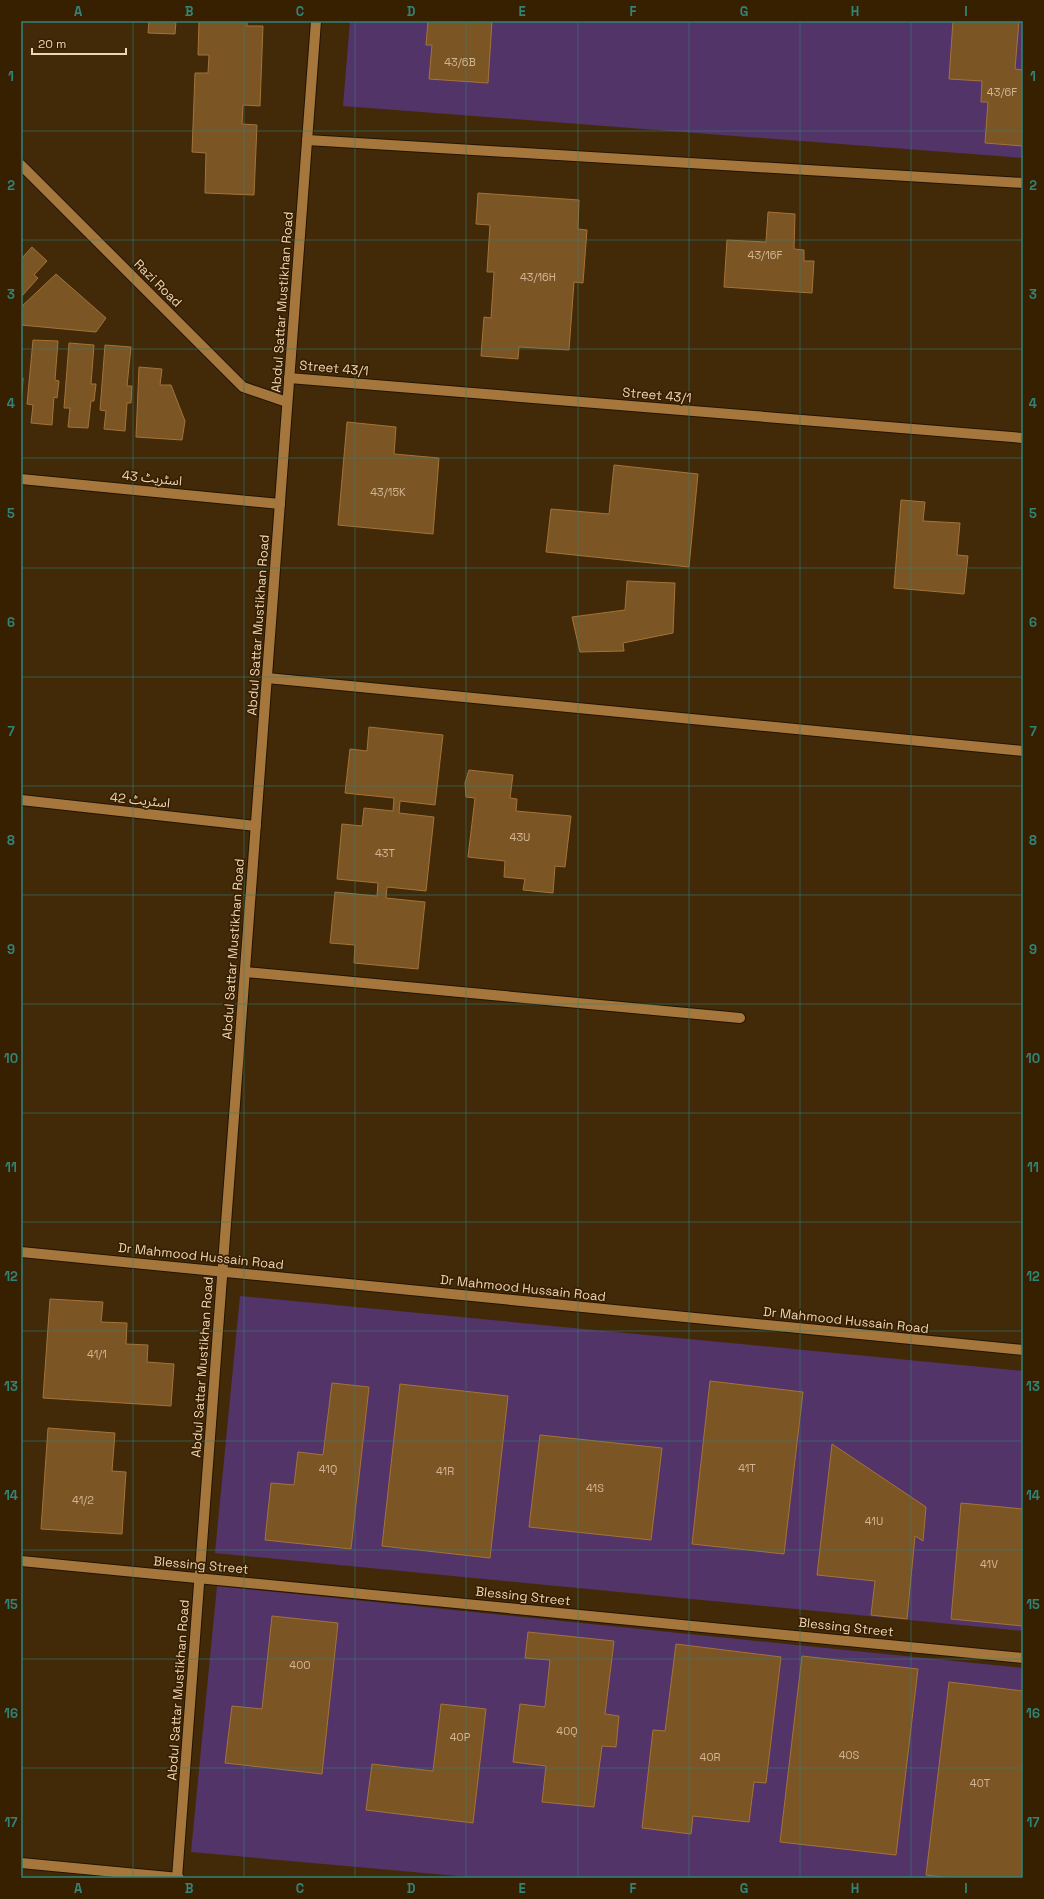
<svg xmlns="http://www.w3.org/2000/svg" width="1044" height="1899" font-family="'Space Grotesk','Noto Sans Arabic',sans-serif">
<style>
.green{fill:#533469}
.building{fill:#7c5525;stroke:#a37339}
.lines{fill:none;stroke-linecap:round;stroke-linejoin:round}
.minor-casing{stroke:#231403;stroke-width:12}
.secondary-casing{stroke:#231403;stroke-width:12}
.minor{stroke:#a6773c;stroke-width:10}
.secondary{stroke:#a6773c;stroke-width:10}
.grid{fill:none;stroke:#318479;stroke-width:1;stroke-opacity:0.55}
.labels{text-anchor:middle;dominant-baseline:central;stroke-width:3.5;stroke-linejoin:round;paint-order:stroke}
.number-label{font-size:11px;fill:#d2b593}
.street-label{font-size:13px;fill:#efd5b8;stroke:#372000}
.neatline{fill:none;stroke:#318479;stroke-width:1.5}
.grid-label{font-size:13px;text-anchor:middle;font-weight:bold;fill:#318479}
</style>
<rect width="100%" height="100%" fill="#422a09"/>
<!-- green -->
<g class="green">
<polygon points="350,21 1023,21 1023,158 343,106"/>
<polygon points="240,1296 1023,1371 1023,1631 215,1553"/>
<polygon points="217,1586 1023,1668 1023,1878 480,1878 191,1852"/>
</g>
<!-- building -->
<g class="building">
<polygon points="149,21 176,21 175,34 148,33"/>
<polygon points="199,21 247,21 247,26 263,26 260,106 243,105 242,124 257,125 254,195 205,193 206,153 192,152 195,73 208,73 209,55 198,55"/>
<polygon points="428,21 492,21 488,83 429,79 432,45 426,45"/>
<polygon points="953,21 1019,21 1015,69 1023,70 1023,146 985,143 988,102 981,102 982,81 949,79"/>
<polygon points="478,193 579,200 578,229 587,230 583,283 574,282 569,350 519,347 518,359 481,356 484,317 491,318 494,272 487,272 490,225 476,224"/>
<polygon points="768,212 795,214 794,249 804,250 804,261 814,261 812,293 724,287 727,240 766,242"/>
<polygon points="32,247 47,261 34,275 38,278 21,297 21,259"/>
<polygon points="56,274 106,318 96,332 21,325 21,307"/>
<polygon points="33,340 58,341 55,380 59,381 57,398 54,397 52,425 31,423 33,405 27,404"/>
<polygon points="69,343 94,345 91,384 96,384 94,401 91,401 88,428 68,427 70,408 64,408"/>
<polygon points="105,345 131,347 127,386 132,386 131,403 127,403 125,431 104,429 106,411 100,410"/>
<polygon points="139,367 162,369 160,385 171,385 185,421 182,440 136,437"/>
<polygon points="21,378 23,378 22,395 21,395"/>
<polygon points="347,422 396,427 394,454 439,458 433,534 338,525"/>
<polygon points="614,465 698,474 689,567 546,552 551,509 609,514"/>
<polygon points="901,500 925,502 923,521 960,523 957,555 968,556 964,594 894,588"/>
<polygon points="627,581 675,583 673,633 623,643 624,651 580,652 572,617 625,610"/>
<polygon points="369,727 443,735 435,805 400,801 399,813 434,817 426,891 387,887 386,898 425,902 418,969 354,963 355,945 330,943 335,892 377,896 378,883 337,879 342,824 362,826 364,808 393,811 394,798 345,793 350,749 367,751"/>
<polygon points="469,770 513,775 510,798 517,799 516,811 571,816 565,867 555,866 553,893 523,890 525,879 504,877 505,861 468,857 475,798 466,797 465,783"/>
<polygon points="50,1299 103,1302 101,1322 127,1323 126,1344 148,1345 147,1362 174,1364 171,1406 43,1398"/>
<polygon points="710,1381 803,1392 784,1554 692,1544"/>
<polygon points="332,1383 369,1387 351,1549 265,1540 271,1483 294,1485 298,1452 323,1455"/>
<polygon points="400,1384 508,1396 490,1558 382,1546"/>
<polygon points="48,1428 115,1433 112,1471 126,1472 122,1534 41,1529"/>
<polygon points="540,1435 662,1448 651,1540 529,1527"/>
<polygon points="832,1444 926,1507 923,1541 915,1536 907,1619 871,1615 875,1581 817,1575"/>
<polygon points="961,1503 1023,1509 1023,1626 951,1619"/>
<polygon points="272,1616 338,1623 322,1774 225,1763 232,1706 262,1709"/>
<polygon points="528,1632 614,1641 605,1714 619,1716 616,1747 602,1746 594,1807 542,1802 546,1766 513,1762 520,1704 545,1707 550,1660 525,1658"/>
<polygon points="676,1644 781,1657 766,1783 754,1782 749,1822 693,1816 691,1834 642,1828 653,1730 665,1731"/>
<polygon points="802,1656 918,1669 896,1855 780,1842"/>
<polygon points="949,1682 1023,1691 1023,1878 950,1878 926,1875"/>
<polygon points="441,1704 486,1709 473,1823 366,1810 372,1764 433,1771"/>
</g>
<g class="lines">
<!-- minor casing -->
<g class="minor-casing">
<g id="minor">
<polyline points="307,140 1023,183"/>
<polyline points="21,165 243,387 287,402"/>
<polyline points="289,378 1023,438"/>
<polyline points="21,479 280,504"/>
<polyline points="267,678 1023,751"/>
<polyline points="21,800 256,826"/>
<polyline points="245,972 740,1018"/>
<polyline points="21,1561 1023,1658"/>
<polyline points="21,1863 179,1878"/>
<polyline points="177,1878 316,21"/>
</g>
</g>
<!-- secondary casing -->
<g class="secondary-casing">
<polyline id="secondary" points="21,1252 1023,1350"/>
</g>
<!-- minor -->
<use href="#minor" class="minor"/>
<!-- secondary -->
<use href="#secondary" class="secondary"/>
</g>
<!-- grid -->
<path class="grid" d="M133,21V1878M244,21V1878M355,21V1878M466,21V1878M578,21V1878M689,21V1878M800,21V1878M911,21V1878M21,131H1023M21,240H1023M21,349H1023M21,458H1023M21,568H1023M21,677H1023M21,786H1023M21,895H1023M21,1004H1023M21,1113H1023M21,1222H1023M21,1331H1023M21,1441H1023M21,1550H1023M21,1659H1023M21,1768H1023"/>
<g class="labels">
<!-- number labels -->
<g class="number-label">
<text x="460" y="62">43/6B</text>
<text x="1002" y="92">43/6F</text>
<text x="765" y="255">43/16F</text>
<text x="538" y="277">43/16H</text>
<text x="388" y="492">43/15K</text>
<text x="520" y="837">43U</text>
<text x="385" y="853">43T</text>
<text x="97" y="1354">41/1</text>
<text x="747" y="1468">41T</text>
<text x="328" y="1469">41Q</text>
<text x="445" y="1471">41R</text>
<text x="595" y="1488">41S</text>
<text x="83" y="1500">41/2</text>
<text x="874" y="1521">41U</text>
<text x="989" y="1564">41V</text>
<text x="300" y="1665">40O</text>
<text x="567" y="1731">40Q</text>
<text x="460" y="1737">40P</text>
<text x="849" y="1755">40S</text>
<text x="710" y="1757">40R</text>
<text x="980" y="1783">40T</text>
</g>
<!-- street labels -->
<g class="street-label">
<text transform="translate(158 283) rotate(45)">Razi Road</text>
<text transform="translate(282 302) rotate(-86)">Abdul Sattar Mustikhan Road</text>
<text transform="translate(334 368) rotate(5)">Street 43/1</text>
<text transform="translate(657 395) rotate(5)">Street 43/1</text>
<text transform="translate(152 478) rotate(6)">اسٹریٹ 43</text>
<text transform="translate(258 625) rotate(-86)">Abdul Sattar Mustikhan Road</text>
<text transform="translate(140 800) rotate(6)">اسٹریٹ 42</text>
<text transform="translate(233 949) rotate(-86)">Abdul Sattar Mustikhan Road</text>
<text transform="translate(201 1256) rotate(6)">Dr Mahmood Hussain Road</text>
<text transform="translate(523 1288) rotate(6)">Dr Mahmood Hussain Road</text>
<text transform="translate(846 1320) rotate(6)">Dr Mahmood Hussain Road</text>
<text transform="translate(202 1367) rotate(-86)">Abdul Sattar Mustikhan Road</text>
<text transform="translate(201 1565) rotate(5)">Blessing Street</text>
<text transform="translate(523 1596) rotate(6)">Blessing Street</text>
<text transform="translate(846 1627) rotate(6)">Blessing Street</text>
<text transform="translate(178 1690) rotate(-86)">Abdul Sattar Mustikhan Road</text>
</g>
</g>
<!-- border -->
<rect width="1044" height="1899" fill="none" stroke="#372000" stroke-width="44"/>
<!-- scale -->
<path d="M32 48v6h94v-6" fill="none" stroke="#efd5b8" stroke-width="2"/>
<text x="38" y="48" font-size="12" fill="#efd5b8" stroke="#372000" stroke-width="3" paint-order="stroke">20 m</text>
<rect x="22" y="22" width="1000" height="1855" class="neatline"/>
<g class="grid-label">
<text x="78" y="16">A</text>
<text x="189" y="16">B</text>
<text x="300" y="16">C</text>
<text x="411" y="16">D</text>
<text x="522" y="16">E</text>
<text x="633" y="16">F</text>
<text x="744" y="16">G</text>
<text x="855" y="16">H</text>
<text x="966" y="16">I</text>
<text x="11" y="81">1</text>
<text x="1033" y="81">1</text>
<text x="11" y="190">2</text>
<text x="1033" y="190">2</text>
<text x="11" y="299">3</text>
<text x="1033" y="299">3</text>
<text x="11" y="408">4</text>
<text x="1033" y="408">4</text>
<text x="11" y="518">5</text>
<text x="1033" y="518">5</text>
<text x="11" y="627">6</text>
<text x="1033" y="627">6</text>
<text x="11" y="736">7</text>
<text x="1033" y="736">7</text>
<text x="11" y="845">8</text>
<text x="1033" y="845">8</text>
<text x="11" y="954">9</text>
<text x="1033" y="954">9</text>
<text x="11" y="1063">10</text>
<text x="1033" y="1063">10</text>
<text x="11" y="1172">11</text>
<text x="1033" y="1172">11</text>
<text x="11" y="1281">12</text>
<text x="1033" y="1281">12</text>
<text x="11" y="1391">13</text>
<text x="1033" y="1391">13</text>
<text x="11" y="1500">14</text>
<text x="1033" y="1500">14</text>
<text x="11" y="1609">15</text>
<text x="1033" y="1609">15</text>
<text x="11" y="1718">16</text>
<text x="1033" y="1718">16</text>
<text x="11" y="1827">17</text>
<text x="1033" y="1827">17</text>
<text x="78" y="1893">A</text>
<text x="189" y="1893">B</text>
<text x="300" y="1893">C</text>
<text x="411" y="1893">D</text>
<text x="522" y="1893">E</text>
<text x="633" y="1893">F</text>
<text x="744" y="1893">G</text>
<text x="855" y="1893">H</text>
<text x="966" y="1893">I</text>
</g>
</svg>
